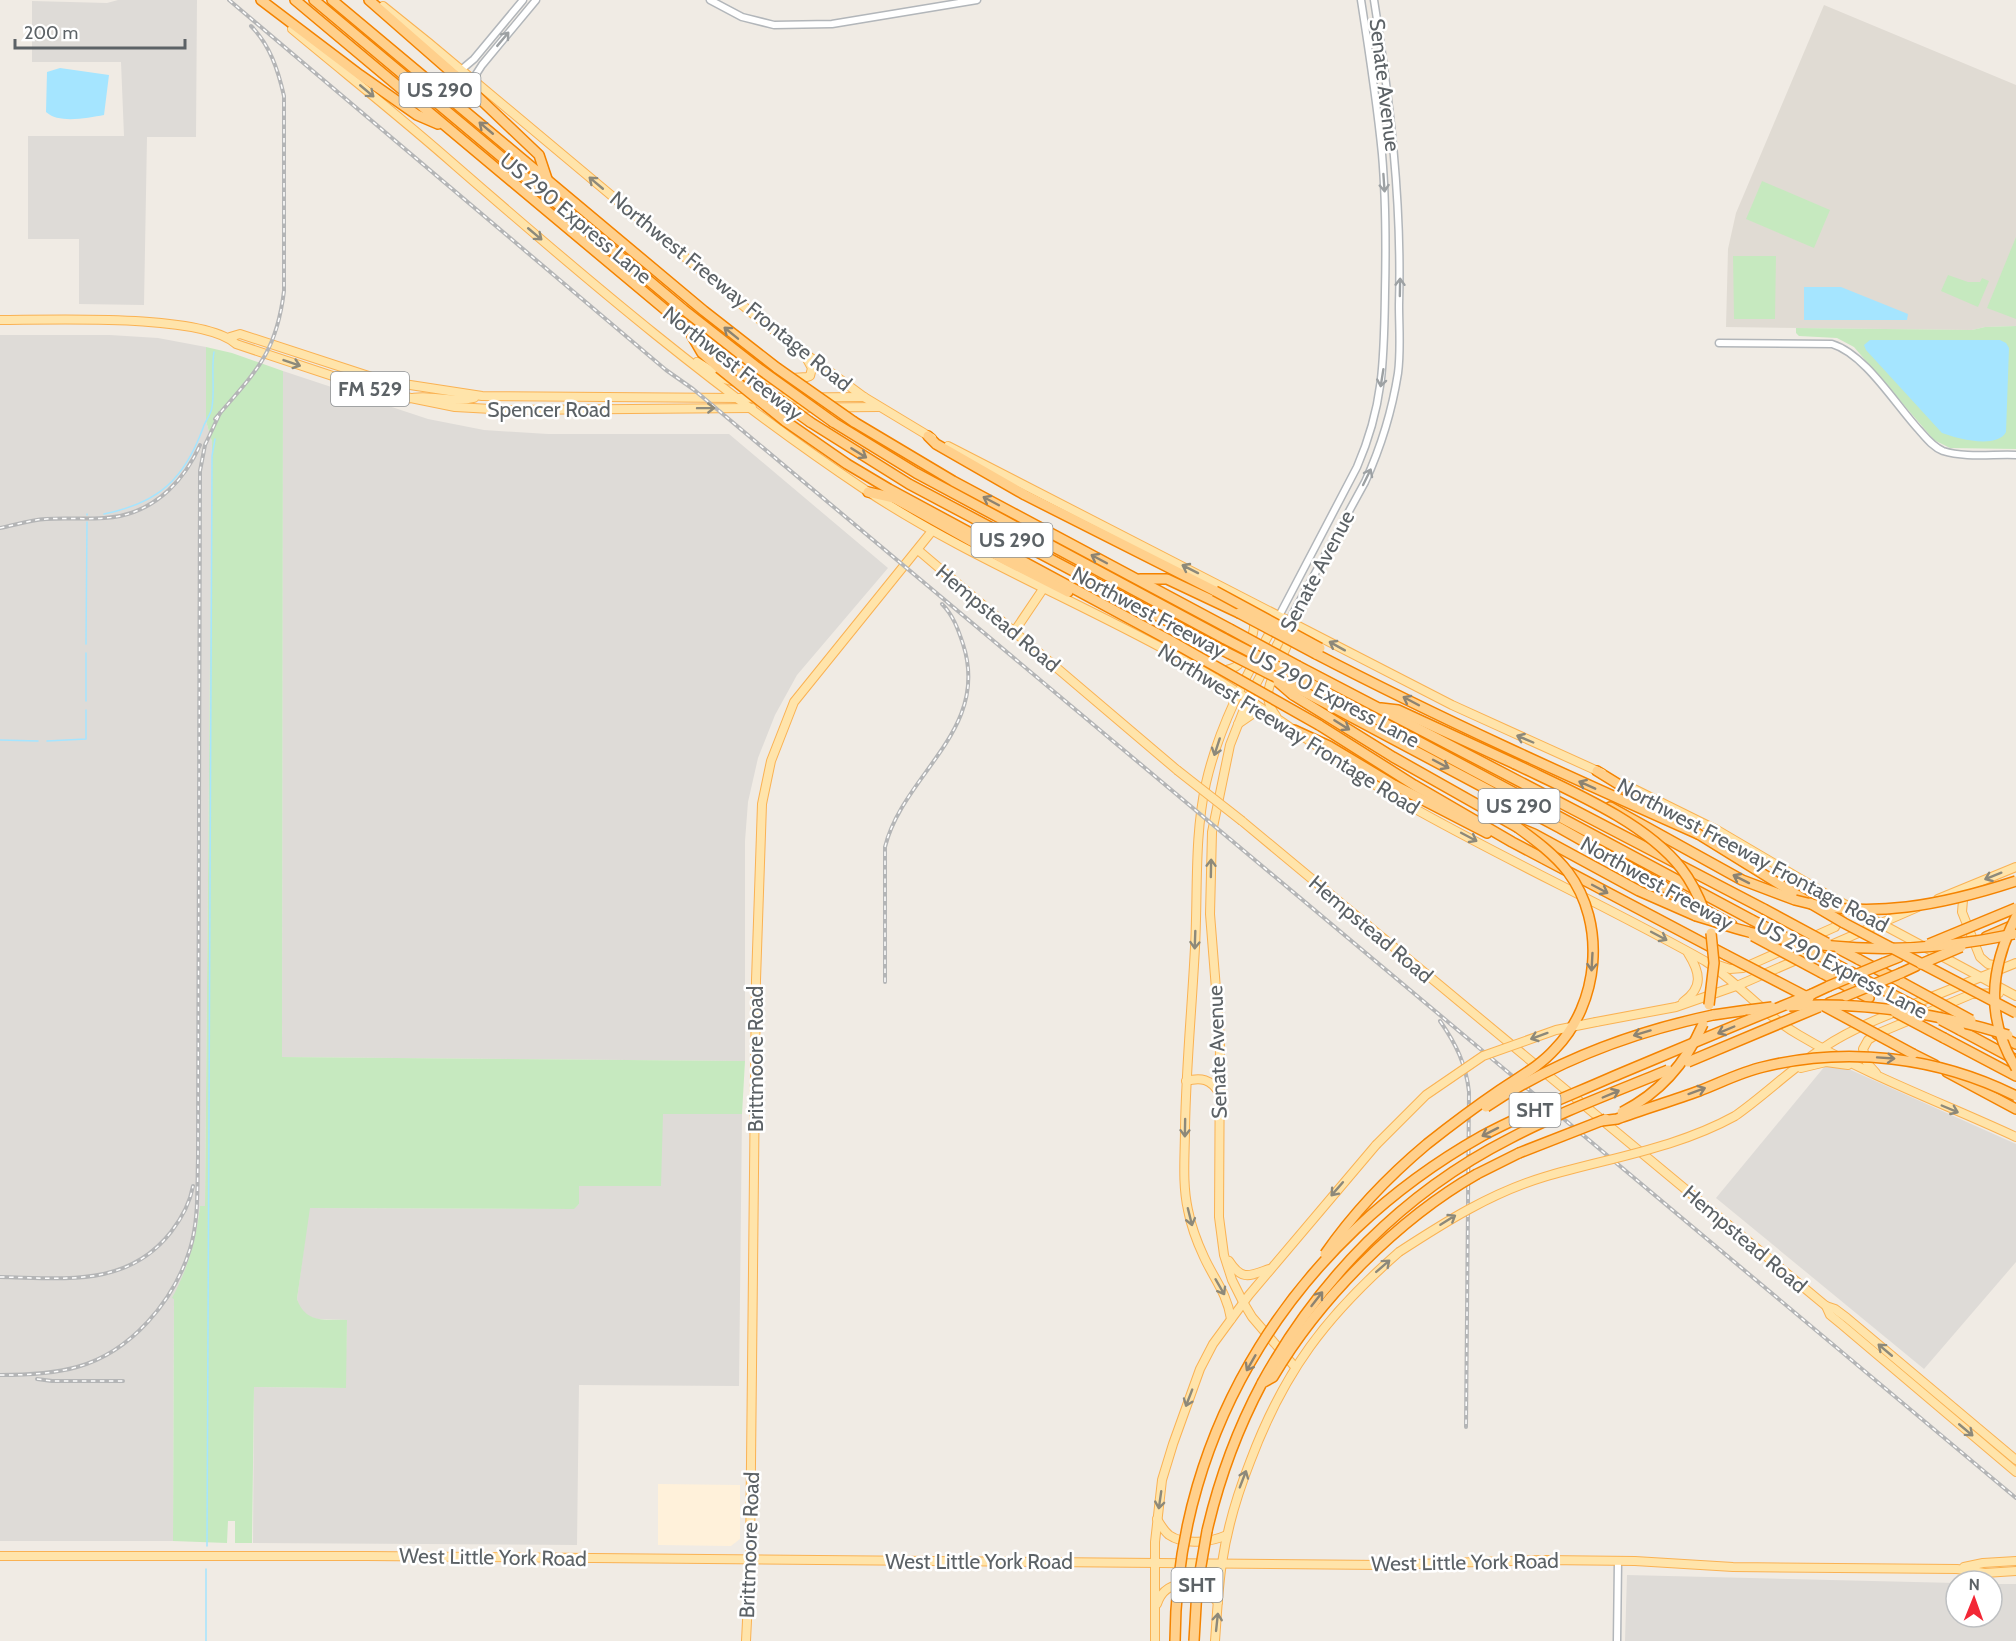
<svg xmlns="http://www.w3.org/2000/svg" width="2016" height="1641" font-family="Cabin,sans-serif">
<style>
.commercial{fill:#fff1da}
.industrial{fill:#dedbd7}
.education{fill:#e0dbd3}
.green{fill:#c6e9bf}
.water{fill:#a5e5ff}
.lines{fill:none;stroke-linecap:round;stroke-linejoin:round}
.stream{stroke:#a5e5ff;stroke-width:1.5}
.minor-casing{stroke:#b2b6ba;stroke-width:9}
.major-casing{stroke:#fab253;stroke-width:10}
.highway-casing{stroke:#f48300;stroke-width:12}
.minor{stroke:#fff;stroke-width:6}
.major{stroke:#ffe4aa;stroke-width:8}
.highway{stroke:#ffd08c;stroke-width:9}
.rail-casing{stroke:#b4b5b6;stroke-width:4}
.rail{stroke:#fff;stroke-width:1.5;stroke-dasharray:4.5;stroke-linecap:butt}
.major-bridge-casing{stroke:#fab253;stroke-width:10;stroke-linecap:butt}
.highway-bridge-casing{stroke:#f48300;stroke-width:12;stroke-linecap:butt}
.major-bridge{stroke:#ffe4aa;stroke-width:8}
.highway-bridge{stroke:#ffd08c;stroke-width:9}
.oneway{stroke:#9da1a3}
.oneway2{stroke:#8d897a}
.oneway3{stroke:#8d8371}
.labels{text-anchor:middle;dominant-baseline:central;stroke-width:5;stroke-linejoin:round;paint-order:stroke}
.shield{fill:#fff;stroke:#8d9194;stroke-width:1.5}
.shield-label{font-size:20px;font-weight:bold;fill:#5c6266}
.street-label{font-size:21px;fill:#5c6266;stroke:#fff}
</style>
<rect width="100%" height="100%" fill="#f0ebe4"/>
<!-- commercial -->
<polygon class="commercial" points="658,1484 740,1485 740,1539 731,1546 658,1545"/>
<!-- industrial -->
<g class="industrial">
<polygon points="118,0 197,0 196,137 147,137 144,305 79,304 79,239 28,239 28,136 124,136 121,62 32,62 32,1 107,3"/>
<polygon points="0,335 110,335 158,338 206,347 206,421 212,442 205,1207 200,1207 192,1253 174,1299 173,1541 0,1541"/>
<polygon points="283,371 428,419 484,430 548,434 729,434 888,568 797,675 775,715 758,758 748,802 745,841 745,1061 282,1057"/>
<polygon points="1825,1066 1842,1066 2016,1144 2016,1262 1924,1369 1716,1198"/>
<polygon points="663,1113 742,1114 739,1386 579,1385 577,1545 253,1543 254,1387 345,1388 347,1320 317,1319 307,1316 300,1309 297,1299 309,1208 573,1209 579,1204 579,1186"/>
<polygon points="1627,1575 1956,1583 1956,1617 1992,1617 1992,1584 2016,1584 2016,1641 1625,1641"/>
</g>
<!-- education -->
<polygon class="education" points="1824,5 2016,85 2016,326 1985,327 1972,330 1726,327 1728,249 1736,213"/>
<!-- green -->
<g class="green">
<polygon points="1762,181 1830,210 1814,248 1746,219"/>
<polygon points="2016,237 2016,319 1987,308"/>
<polygon points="1733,256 1776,256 1775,319 1734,319"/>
<polygon points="1948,275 1968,282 1980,282 1982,278 1989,281 1978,307 1941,291"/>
<polygon points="2016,326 2016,449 1950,448 1934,440 1854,347 1837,338 1799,336 1796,333 1796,328 1972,330 1985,327"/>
<path d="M206,347L232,353L283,371L282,1057L745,1061L742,1114H663L661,1186H579V1204L574,1209L310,1208L297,1299C306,1324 324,1319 347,1320L346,1388L254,1387L252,1543H235V1521H228L227,1543L173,1541L174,1299L172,1298C188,1268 196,1240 200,1206H205L212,442L206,421Z"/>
</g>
<!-- water -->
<g class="water">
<path d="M60,68L109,75L104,115C87,118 59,124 46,112L47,72Z"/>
<polygon points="1804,287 1841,287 1908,314 1907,320 1804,320"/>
<path d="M1870,340H2000L2006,343L2009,348L2006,432C1997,449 1958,439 1942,433L1866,350L1864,345Z"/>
</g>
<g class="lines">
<!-- stream -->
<g class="stream">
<path d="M104,514C158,503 184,480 203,428C205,421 211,415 212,407C215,389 211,370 214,352"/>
<polyline points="87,515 87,514"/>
<polyline points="86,644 87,522"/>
<polyline points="86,701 86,653"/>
<polyline points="0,740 38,741"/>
<polyline points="47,741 86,739 86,710"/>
<polyline points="207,1546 212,456 215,439"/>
<polyline points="206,1641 206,1569"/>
</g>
<!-- minor casing -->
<g class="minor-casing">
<g id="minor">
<polyline points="710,0 742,17 774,25 832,24 977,0"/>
<polyline points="461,70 474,59 523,0"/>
<polyline points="473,79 482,65 536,0"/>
<path d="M1719,343L1832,344C1865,354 1895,404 1919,430C1926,438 1933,447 1943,451C1965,458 1993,454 2016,455"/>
<path d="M1279,616L1357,467C1384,405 1384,358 1385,292C1386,246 1386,200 1382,154C1377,103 1369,51 1361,0"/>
<path d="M1289,621L1365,482C1381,447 1392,411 1398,373C1401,351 1399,327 1399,305C1402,202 1390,101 1374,0"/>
<polyline points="1617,1641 1618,1561"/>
</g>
</g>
<!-- major casing -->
<g class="major-casing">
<g id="major">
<polyline points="383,6 429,43 765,324 864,397 932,438"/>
<path d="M292,29C347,75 403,119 456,166C587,280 720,393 864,489C962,554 1071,598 1173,654C1198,668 1223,682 1246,698C1299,732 1348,770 1403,802C1501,858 1605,905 1705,961C1739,983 1764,1015 1799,1035C1868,1076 1943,1103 2016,1137"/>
<path d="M0,320C48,320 204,313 236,344L381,392L455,407L510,410L752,408"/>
<polyline points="230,337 240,334 384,381 482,396 737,398 864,397"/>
<polyline points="697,362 724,379 735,382 807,377 810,376 812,368 807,359"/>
<path d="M391,385L401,389L407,399C429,393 451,404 474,398"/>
<polyline points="767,408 878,407"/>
<polyline points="948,446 1452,705 1602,773"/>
<polyline points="918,550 1177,770"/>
<polyline points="1014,632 1043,589"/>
<polyline points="1284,632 1248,699 1230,745 1212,832 1210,914 1220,1039 1219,1217 1224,1255 1232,1280 1243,1302 1252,1317 1295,1367"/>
<polyline points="1280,661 1289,641 1294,639"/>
<path d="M1220,671C1226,670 1234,669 1238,665C1248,655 1256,630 1254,617"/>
<path d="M1275,672C1267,689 1264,700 1276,716"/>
<polyline points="1238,724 1254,713 1268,713"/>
<polyline points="1624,784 1717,830 1833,898 2016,996"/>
<polyline points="1242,821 1826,1306 1835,1309 1847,1318 2016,1460"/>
<polyline points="1967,892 1963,900 1962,912 1980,957 1988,964 2003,967"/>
<polyline points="1938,899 2016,867"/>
<path d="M1712,963L1730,969L1743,968L1835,927C1840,919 1841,913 1836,905"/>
<path d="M1683,1002C1704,987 1700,972 1688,953"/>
<polyline points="1909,1006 2016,963"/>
<polyline points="1596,1022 1676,1007 1739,985 1918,907"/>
<polyline points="1801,1068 1826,1062 1848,1065"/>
<polyline points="1876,1073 1867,1063 1863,1049 1868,1040 1879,1033 1972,994 1999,993"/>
<path d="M1186,1081C1201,1077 1211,1079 1219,1093"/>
<path d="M1735,1116C1765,1095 1792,1068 1823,1048C1846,1032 1872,1021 1898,1011"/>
<path d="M1229,1261C1242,1281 1249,1276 1269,1269"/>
<polyline points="1826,1306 1830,1315 1841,1324 2016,1472"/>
<path d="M1231,1319C1227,1293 1214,1279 1204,1257C1197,1242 1191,1226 1188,1210C1182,1183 1185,1155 1185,1128C1186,1067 1192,1007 1195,947C1198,892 1194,837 1206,783C1219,726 1246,676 1274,625"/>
<path d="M1157,1519C1160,1524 1164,1531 1169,1535C1185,1546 1211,1542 1227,1535"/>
<polyline points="0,1556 368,1556 1383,1565 1544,1560 1635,1561 1733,1567 1957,1569 1985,1573 2016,1571"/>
<polyline points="1964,1567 1983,1563 2016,1561"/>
<path d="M1157,1604C1167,1574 1201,1584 1218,1602"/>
<polyline points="746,1641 750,1560 756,980 762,804 771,761 794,702 932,531"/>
<polyline points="1155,1641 1155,1542 1162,1480 1173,1444 1200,1369 1213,1344 1249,1295 1376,1145"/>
<path d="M1215,1641C1217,1615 1218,1589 1222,1563C1227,1529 1237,1495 1250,1462C1284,1371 1326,1316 1399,1252"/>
</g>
</g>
<!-- highway casing -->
<g class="highway-casing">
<g id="highway">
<polyline points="261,0 360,75 417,115 438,124"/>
<polyline points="295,0 735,368"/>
<polyline points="314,0 684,310 758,368"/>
<polyline points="332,0 704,311 777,368"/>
<polyline points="369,0 457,77 539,155 547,179"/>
<polyline points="692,336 702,353 719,368"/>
<polyline points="785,421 847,464 889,489 1169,640"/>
<polyline points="810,422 909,484 1220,649"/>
<polyline points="833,422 916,473 1225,639"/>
<polyline points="854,422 953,481 1230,629"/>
<polyline points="928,436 936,444 1025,495 1215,591"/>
<polyline points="868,492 894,498 1007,561 1068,592"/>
<polyline points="1140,579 1167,579 1239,613"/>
<path d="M1316,654C1441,719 1570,777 1698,834"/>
<polyline points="1298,666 1764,909"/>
<polyline points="1302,679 1752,920"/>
<polyline points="1297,688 1560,828 1732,925"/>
<polyline points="1293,695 1393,757 1517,827 1534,834 1639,891 1696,916"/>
<polyline points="1381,708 1398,710 1515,764"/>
<polyline points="1319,725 1414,785 1512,842 1726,955"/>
<polyline points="1294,730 1329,746 1394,785 1487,833"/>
<polyline points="1597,771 1670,816"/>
<polyline points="1610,807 1742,880 1795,900"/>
<polyline points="1695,832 1810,903"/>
<polyline points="1986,937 2016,924"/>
<polyline points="1858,959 1903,983"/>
<polyline points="1884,963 1899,957"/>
<polyline points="1851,972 1878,987"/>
<polyline points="1822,973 1869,998"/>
<polyline points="1901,973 1916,966"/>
<polyline points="1812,994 1829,986"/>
<polyline points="1829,1003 1846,996"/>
<polyline points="1713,1015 1748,1010"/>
<polyline points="1960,1030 2014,1059"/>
<polyline points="1997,1034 2016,1044"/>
<polyline points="1944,1038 2016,1076"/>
<polyline points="1913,1054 1935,1065"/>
<polyline points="1947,1072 2016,1109"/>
<polyline points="1477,1174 1519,1153"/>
<path d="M1207,1531C1219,1479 1237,1430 1262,1383"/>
</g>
</g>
<!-- minor -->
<use href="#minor" class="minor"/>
<!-- major -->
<use href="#major" class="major"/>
<!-- highway -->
<use href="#highway" class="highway"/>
<!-- rail casing -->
<g class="rail-casing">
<g id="rail">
<polyline points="229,0 666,370 693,389 2016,1498"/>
<path d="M215,419C255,372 276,355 284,291V96C278,70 270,45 251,26"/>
<path d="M0,528C15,525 30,520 46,519C70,517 95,521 120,516C158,508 185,479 200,445"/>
<path d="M885,982V847C903,774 991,730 963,644C958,629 953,615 942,604"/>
<path d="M1440,1021C1456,1044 1466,1064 1469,1092L1466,1427"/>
<path d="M0,1277C64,1278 127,1288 171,1232C181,1219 190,1203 193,1186"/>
<path d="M0,1375C26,1375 52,1374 77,1367C131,1352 174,1301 190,1249C199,1220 197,1188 198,1158L200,471L205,445L220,413"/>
<polyline points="37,1379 52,1381 123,1381"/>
</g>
</g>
<!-- rail -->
<use href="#rail" class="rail"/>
<!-- major-bridge casing -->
<g class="major-bridge-casing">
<g id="major-bridge">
<polyline points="1177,770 1242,821"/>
<polyline points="1376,1145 1426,1095 1483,1056 1556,1030 1596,1022"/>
<path d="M1399,1252C1445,1222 1491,1193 1544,1177C1608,1158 1675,1149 1735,1116"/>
</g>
</g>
<!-- highway-bridge casing -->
<g class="highway-bridge-casing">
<g id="highway-bridge">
<polyline points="719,368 785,421"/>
<polyline points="735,368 810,422"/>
<polyline points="758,368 833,422"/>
<polyline points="777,368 854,422"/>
<polyline points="1215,591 1320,648"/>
<polyline points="1239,613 1316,654"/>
<polyline points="1230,629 1298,666"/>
<polyline points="1225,639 1302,679"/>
<polyline points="1169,640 1319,725"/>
<polyline points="1220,649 1297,688"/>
<polyline points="1278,682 1293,695"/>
<path d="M1515,764C1568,790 1644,821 1681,868C1692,882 1699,897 1705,913"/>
<path d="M1795,900C1868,921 1946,904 2016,881"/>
<polyline points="1810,903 1844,923 2016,1013"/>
<polyline points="1764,909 1827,943"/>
<path d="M1696,916C1714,921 1731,928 1749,932C1837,954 1926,953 2014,934"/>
<path d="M2016,917C1990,968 1985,1018 2016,1068"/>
<polyline points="1752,920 1785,937"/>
<polyline points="1753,936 1822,973"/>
<polyline points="1929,944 2016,908"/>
<polyline points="1799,945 1845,969"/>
<polyline points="1839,949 1858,959"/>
<polyline points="1726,955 1809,998"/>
<polyline points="1921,964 1961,947"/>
<polyline points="1903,983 1971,1020"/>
<polyline points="1829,986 1884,963"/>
<polyline points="1880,988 1924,1011"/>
<polyline points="1846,996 1901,973"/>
<polyline points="1709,1005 1714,963 1711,933"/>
<path d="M1789,1006C1864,1001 1936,1013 2008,1035"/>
<polyline points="1824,1006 1913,1054"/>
<polyline points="1748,1010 1772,1007"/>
<polyline points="1895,1012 1944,1038"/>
<polyline points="1941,1020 1960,1030"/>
<polyline points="1688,1062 1819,1007"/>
<path d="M1486,1107C1555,1061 1633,1032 1713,1015"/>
<path d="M1622,1112C1660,1093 1686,1063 1703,1024"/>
<path d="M1601,1121L1617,1119C1644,1109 1672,1101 1699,1091C1720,1083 1741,1072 1763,1067C1848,1046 1938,1057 2016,1096"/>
<polyline points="1519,1153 1606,1119"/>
<path d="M1325,1254C1352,1215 1390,1175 1427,1144C1451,1125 1475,1107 1500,1090C1519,1077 1540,1066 1555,1049C1599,1004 1607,924 1568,872C1554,854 1535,840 1517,827"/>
<path d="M1264,1382L1273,1377C1319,1299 1398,1219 1477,1174"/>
<path d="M1262,1383C1319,1279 1403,1193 1509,1139C1560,1112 1615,1092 1668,1070"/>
<path d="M1175,1641C1176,1426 1297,1240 1482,1136C1524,1113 1569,1096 1612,1077C1679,1049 1745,1021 1812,994"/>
<polyline points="1194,1641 1197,1589 1207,1531"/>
</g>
</g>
<!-- major-bridge -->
<use href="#major-bridge" class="major-bridge"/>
<!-- highway-bridge -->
<use href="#highway-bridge" class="highway-bridge"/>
</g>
<!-- one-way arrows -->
<defs><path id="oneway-shaft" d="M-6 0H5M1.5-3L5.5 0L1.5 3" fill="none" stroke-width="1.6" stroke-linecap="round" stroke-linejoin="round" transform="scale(1.5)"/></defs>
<g class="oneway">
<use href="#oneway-shaft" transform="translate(503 39) rotate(-50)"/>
<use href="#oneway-shaft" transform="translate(1384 183) rotate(86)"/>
<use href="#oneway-shaft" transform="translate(1400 287) rotate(-89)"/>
<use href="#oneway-shaft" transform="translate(1382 378) rotate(99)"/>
<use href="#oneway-shaft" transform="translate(1367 477) rotate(-64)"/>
</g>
<g class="oneway2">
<use href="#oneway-shaft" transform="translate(367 91) rotate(40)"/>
<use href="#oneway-shaft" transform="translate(596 183) rotate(-140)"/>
<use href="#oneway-shaft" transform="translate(535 234) rotate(40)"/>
<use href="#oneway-shaft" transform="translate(292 363) rotate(19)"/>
<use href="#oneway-shaft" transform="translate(706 408) rotate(-1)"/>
<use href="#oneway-shaft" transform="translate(1190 569) rotate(-153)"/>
<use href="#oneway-shaft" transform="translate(1337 646) rotate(-151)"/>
<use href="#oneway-shaft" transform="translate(1525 739) rotate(-157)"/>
<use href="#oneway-shaft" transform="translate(1217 747) rotate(108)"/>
<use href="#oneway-shaft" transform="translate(1469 837) rotate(28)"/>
<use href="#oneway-shaft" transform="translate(1211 868) rotate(-89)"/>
<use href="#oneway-shaft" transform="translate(1993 876) rotate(158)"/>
<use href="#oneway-shaft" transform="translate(1659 936) rotate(28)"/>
<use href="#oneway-shaft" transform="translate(1195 940) rotate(92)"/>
<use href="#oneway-shaft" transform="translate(1539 1036) rotate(160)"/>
<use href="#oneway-shaft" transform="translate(1950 1109) rotate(23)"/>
<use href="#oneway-shaft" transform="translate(1185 1128) rotate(91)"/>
<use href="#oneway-shaft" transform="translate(1337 1189) rotate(131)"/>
<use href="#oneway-shaft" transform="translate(1190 1217) rotate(76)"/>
<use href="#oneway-shaft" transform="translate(1448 1220) rotate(-32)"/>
<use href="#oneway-shaft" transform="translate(1383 1266) rotate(-41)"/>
<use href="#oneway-shaft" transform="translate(1220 1287) rotate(60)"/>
<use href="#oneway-shaft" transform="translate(1885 1350) rotate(-140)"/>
<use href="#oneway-shaft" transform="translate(1189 1398) rotate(111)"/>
<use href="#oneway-shaft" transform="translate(1966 1430) rotate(40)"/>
<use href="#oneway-shaft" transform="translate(1243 1479) rotate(-69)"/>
<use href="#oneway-shaft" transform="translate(1160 1500) rotate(98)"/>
<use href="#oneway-shaft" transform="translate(1217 1622) rotate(-84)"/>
</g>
<g class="oneway3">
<use href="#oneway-shaft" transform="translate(486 128) rotate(-140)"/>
<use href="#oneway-shaft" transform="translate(731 333) rotate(-141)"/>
<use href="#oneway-shaft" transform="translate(859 453) rotate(32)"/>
<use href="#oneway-shaft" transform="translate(991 501) rotate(-152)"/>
<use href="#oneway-shaft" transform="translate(1099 559) rotate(-152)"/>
<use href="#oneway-shaft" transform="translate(1411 701) rotate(-152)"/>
<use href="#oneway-shaft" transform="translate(1342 725) rotate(32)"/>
<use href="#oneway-shaft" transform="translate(1441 764) rotate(28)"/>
<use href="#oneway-shaft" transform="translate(1587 785) rotate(-156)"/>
<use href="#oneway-shaft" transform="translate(1741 879) rotate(-153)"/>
<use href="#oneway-shaft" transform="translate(1600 889) rotate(28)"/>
<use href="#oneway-shaft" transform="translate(1592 962) rotate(93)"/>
<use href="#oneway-shaft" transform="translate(1726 1030) rotate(157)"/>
<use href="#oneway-shaft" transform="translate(1642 1033) rotate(163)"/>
<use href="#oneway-shaft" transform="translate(1886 1058) rotate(4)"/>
<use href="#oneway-shaft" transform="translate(1697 1091) rotate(-20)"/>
<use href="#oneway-shaft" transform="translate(1611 1094) rotate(-23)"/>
<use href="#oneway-shaft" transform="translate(1490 1132) rotate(153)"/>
<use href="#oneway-shaft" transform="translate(1317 1299) rotate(-52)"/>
<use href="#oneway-shaft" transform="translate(1251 1363) rotate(120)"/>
</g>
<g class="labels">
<!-- shield labels -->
<g class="shield">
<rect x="399.5" y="73" width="81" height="34" rx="4.5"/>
<rect x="331" y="372" width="78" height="34" rx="4.5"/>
<rect x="971.5" y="523" width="81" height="34" rx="4.5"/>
<rect x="1478.5" y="789" width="81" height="34" rx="4.5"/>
<rect x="1509.5" y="1093" width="51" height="34" rx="4.5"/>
<rect x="1171.5" y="1568" width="51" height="34" rx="4.5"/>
</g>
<g class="shield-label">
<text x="440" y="90">US 290</text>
<text x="370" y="389">FM 529</text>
<text x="1012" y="540">US 290</text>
<text x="1519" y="806">US 290</text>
<text x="1535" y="1110">SHT</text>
<text x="1197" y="1585">SHT</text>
</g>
<!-- street labels -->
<g class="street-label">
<text transform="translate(1385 85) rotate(83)">Senate Avenue</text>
<text transform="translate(576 218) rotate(40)">US 290 Express Lane</text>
<text transform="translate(731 291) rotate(39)">Northwest Freeway Frontage Road</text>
<text transform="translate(733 363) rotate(38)">Northwest Freeway</text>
<text x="549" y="409">Spencer Road</text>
<text transform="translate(1317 571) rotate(-62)">Senate Avenue</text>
<text transform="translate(1149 612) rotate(28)">Northwest Freeway</text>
<text transform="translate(998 618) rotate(40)">Hempstead Road</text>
<text transform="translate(1334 697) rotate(28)">US 290 Express Lane</text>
<text transform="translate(1289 729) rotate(32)">Northwest Freeway Frontage Road</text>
<text transform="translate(1753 855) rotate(28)">Northwest Freeway Frontage Road</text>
<text transform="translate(1657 883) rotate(29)">Northwest Freeway</text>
<text transform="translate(1371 929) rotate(40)">Hempstead Road</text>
<text transform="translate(1842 968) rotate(28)">US 290 Express Lane</text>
<text transform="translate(1217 1052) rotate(-92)">Senate Avenue</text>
<text transform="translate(755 1059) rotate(-90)">Brittmoore Road</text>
<text transform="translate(1745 1239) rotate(40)">Hempstead Road</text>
<text transform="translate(749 1545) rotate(-88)">Brittmoore Road</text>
<text transform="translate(493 1557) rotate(1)">West Little York Road</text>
<text x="979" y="1561">West Little York Road</text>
<text transform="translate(1465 1562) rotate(-1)">West Little York Road</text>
</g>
</g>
<!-- north arrow -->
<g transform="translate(1974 1599) rotate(1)"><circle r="28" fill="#ffffff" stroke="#bec0c2" stroke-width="1.5"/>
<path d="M0-4.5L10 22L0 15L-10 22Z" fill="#f32736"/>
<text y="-9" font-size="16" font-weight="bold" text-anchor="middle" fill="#5c6266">N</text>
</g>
<!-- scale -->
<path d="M15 39v9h170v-9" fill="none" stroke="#5c6266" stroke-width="3"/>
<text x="24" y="39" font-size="18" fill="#5c6266" stroke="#ffffff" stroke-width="4.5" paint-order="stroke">200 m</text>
</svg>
